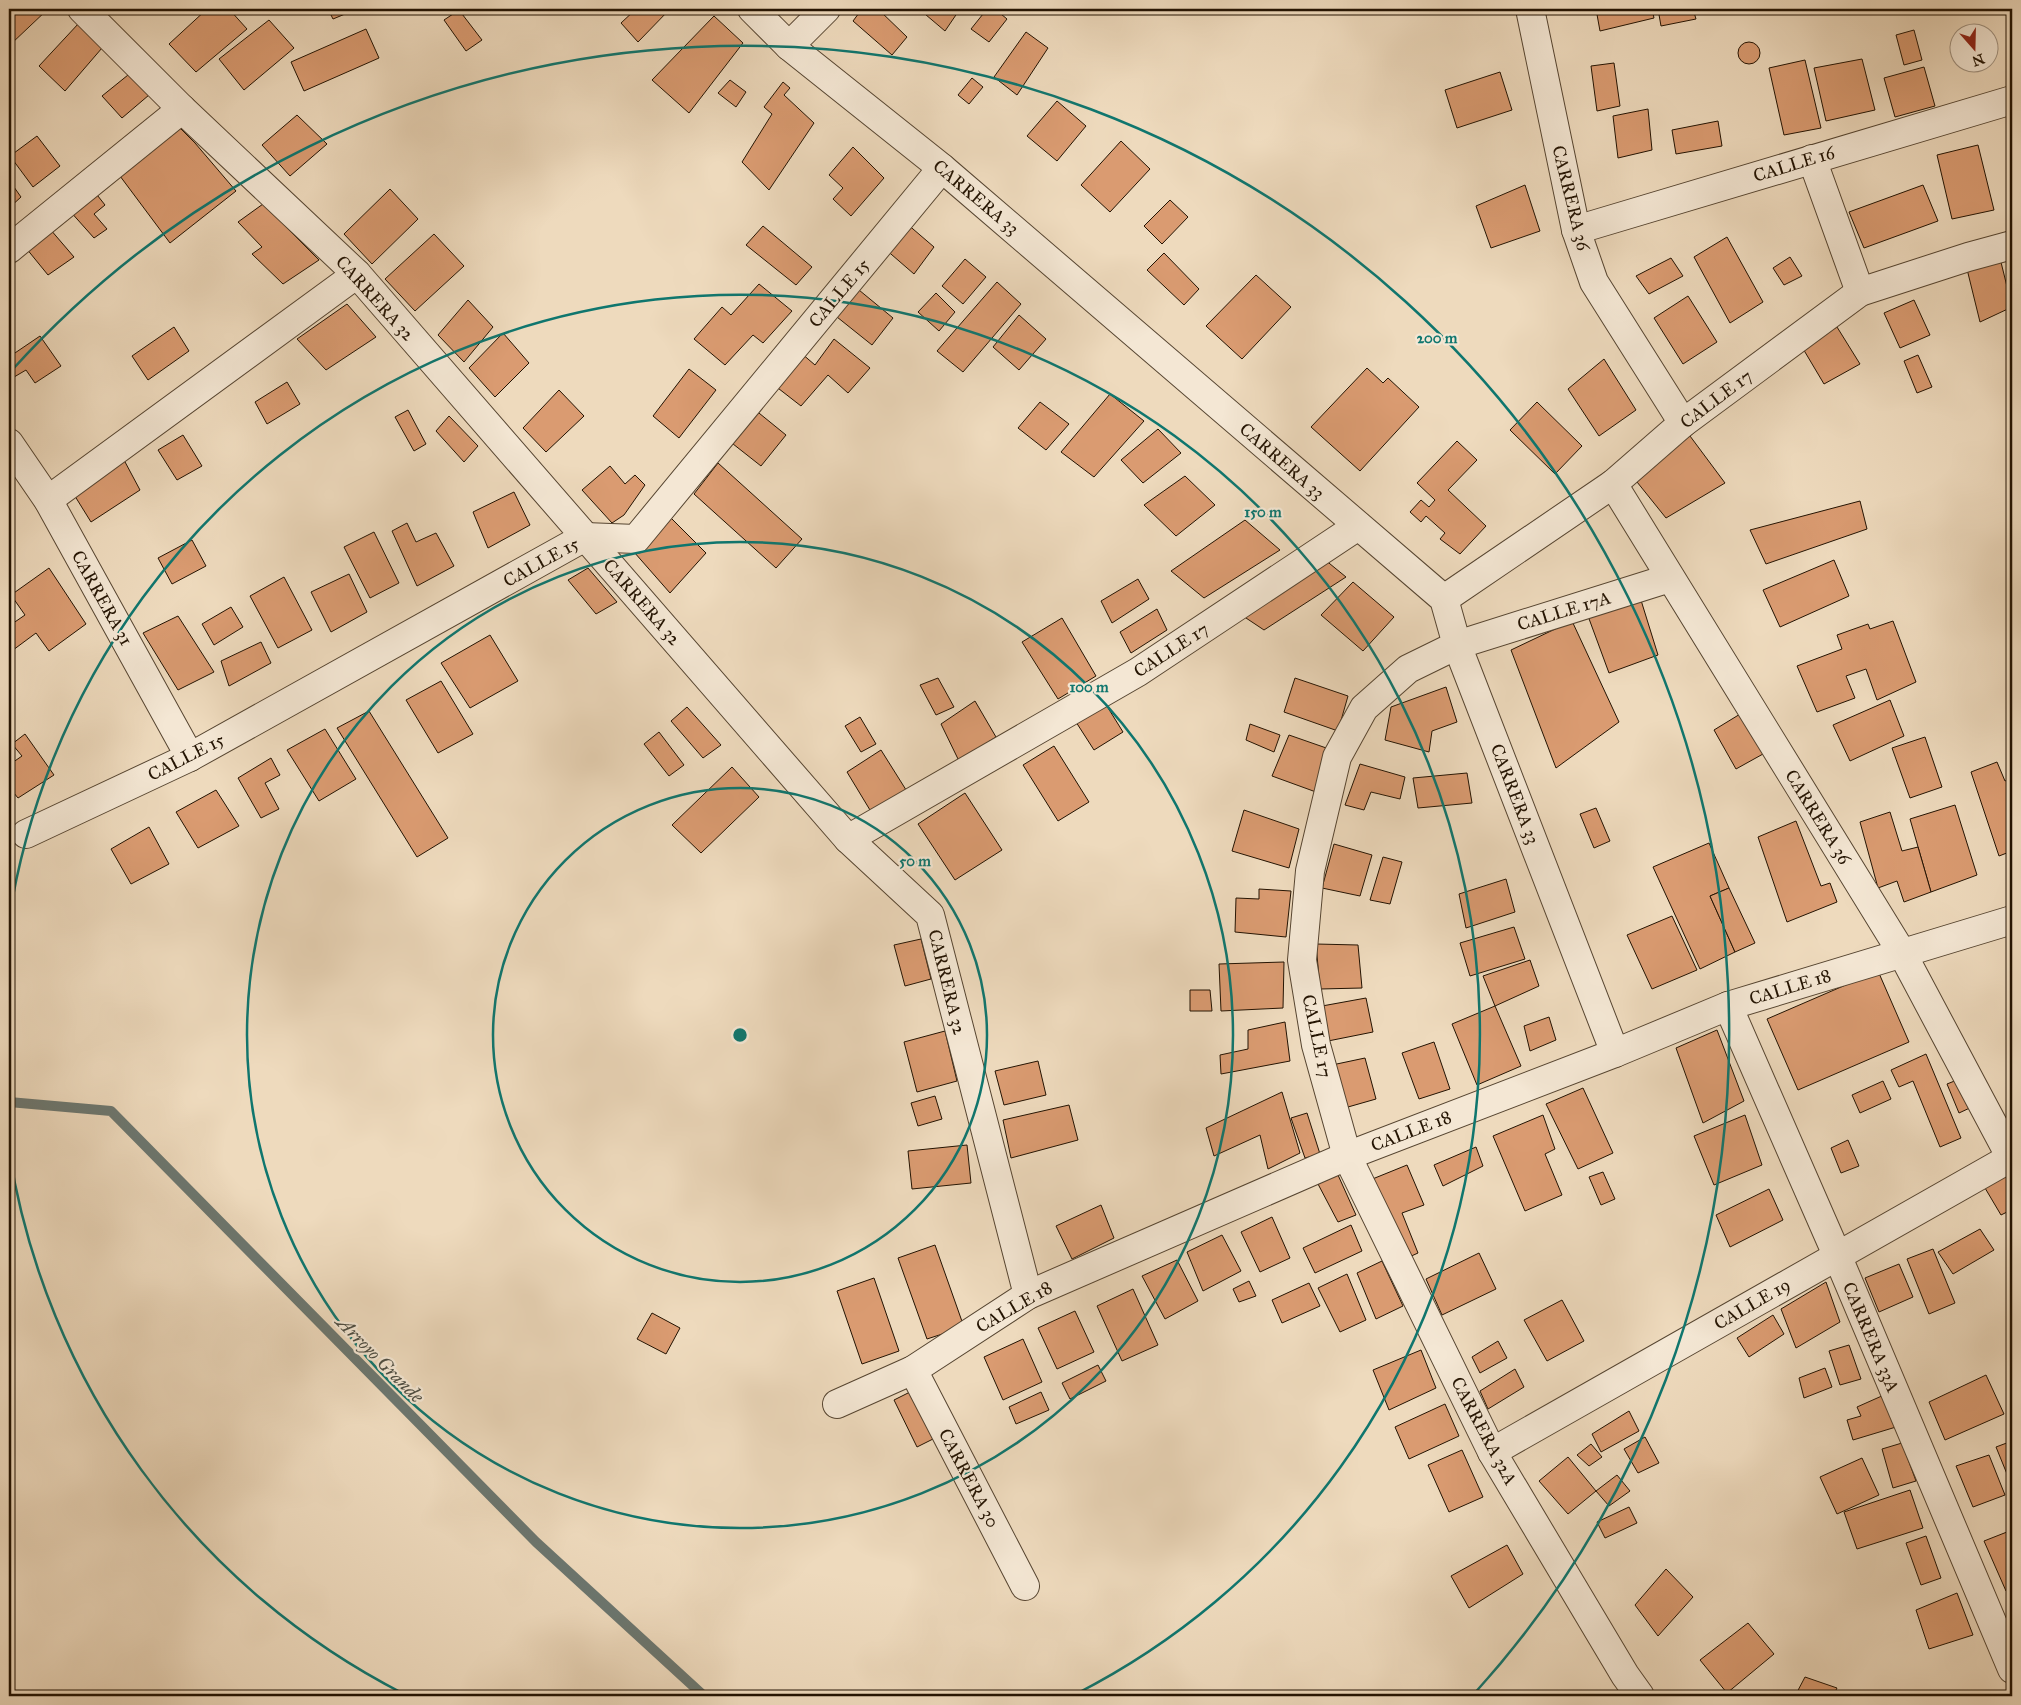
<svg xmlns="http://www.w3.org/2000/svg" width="2021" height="1705" font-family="'IM FELL Great Primer',serif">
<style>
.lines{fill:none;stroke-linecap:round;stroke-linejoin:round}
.stream{stroke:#6c7770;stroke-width:10}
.building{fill:#da9b71;stroke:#231302}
.minor-casing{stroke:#564531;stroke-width:30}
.minor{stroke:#f4e7d4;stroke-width:28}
.ring{fill:none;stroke:#0f766e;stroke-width:2.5}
.labels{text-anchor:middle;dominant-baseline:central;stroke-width:4.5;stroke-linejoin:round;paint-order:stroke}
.street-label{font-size:18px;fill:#231302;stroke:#f4e7d4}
.water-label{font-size:19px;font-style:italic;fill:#4d4d42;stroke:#f4e7d4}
.centre{fill:#0f766e;stroke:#f4e7d4;stroke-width:2.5}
.ring-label{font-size:15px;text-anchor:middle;font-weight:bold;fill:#0f766e;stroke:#f4e7d4;stroke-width:4.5;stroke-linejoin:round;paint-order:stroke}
</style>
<rect width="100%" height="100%" fill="#eedabd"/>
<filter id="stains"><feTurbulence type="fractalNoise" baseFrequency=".004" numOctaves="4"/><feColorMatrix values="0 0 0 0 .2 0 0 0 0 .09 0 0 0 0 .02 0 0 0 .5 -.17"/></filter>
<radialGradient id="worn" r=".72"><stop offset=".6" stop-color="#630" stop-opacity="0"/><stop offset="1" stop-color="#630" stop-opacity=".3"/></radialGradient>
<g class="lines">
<!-- stream -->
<polyline class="stream" points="9,1102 111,1111 536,1542 704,1696"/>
</g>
<!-- building -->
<g class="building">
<polygon points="9,9 48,9 11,44 9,41"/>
<polygon points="207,9 229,9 247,29 196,72 169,44"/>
<polygon points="328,9 357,9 333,19"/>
<polygon points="636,9 670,9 638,42 621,23"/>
<polygon points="862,9 878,9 907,37 892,55 853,21"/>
<polygon points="919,9 960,9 945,31"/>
<polygon points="987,9 995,9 1007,19 989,42 971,29"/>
<polygon points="1596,9 1652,9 1654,18 1600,31"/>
<polygon points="1658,9 1693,9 1696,19 1661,26"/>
<polygon points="459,10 482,40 466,51 444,20"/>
<polygon points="714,16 743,43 689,113 652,80"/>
<polygon points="269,20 294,48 244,90 219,59"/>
<polygon points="79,23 102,48 65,91 39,66"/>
<polygon points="366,29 379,58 304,91 291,62"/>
<polygon points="1914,30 1922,60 1904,65 1896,35"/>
<polygon points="1026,32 1048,48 1017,95 994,77"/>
<circle cx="1749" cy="53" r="11"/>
<polygon points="1862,59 1875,110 1826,121 1814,68"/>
<polygon points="1805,60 1821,128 1784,135 1769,68"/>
<polygon points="1614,63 1620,106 1597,111 1591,66"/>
<polygon points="1924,67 1935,106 1895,117 1884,78"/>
<polygon points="1500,72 1512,110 1457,128 1445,90"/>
<polygon points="128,75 149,95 122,118 102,96"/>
<polygon points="972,78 983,87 969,104 958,95"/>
<polygon points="730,80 746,92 736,107 718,93"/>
<polygon points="783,82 790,88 784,95 814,123 769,190 742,162 772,114 764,107"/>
<polygon points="1057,101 1086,126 1057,161 1027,136"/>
<polygon points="1648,109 1652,150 1618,158 1613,116"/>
<polygon points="297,115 327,144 290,176 262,145"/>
<polygon points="1718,121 1722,146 1676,154 1672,130"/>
<polygon points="175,123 195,143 236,191 170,243 117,172"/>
<polygon points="37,136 60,166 33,187 10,156"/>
<polygon points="1121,141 1150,169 1110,212 1081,185"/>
<polygon points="1978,145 1994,210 1952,219 1937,155"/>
<polygon points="853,147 884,178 851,216 833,199 843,188 829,175"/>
<polygon points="9,180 21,197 9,208"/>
<polygon points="1525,185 1540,231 1491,248 1476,206"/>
<polygon points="1923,185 1938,221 1864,248 1849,212"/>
<polygon points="390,189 418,219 372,264 344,234"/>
<polygon points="94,191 105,205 94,214 107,229 94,238 69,210"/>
<polygon points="1170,200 1188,217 1162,244 1144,226"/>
<polygon points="263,204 319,260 283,284 252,254 262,247 238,222"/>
<polygon points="906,223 934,247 914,274 884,248"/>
<polygon points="763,226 812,267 796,285 746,245"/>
<polygon points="50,229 74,257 48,275 26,248"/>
<polygon points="434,234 464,266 415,311 385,279"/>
<polygon points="1727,237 1763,302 1730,323 1694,257"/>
<polygon points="1998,250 2012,307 1980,322 1966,265"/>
<polygon points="1164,253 1199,289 1184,305 1147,270"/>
<polygon points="1790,257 1802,276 1784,285 1773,268"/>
<polygon points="1671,258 1683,276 1649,294 1636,276"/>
<polygon points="965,259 986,277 963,304 942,286"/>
<polygon points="1256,275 1291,307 1242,359 1206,326"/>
<polygon points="997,282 1021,304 963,372 937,351"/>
<polygon points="759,284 792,311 763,343 753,335 725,365 694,339 722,307 731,315"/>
<polygon points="859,290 893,318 872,345 837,317"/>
<polygon points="936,293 955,312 939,331 918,312"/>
<polygon points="1688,296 1717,342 1683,364 1654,318"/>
<polygon points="468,300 493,327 464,362 438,335"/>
<polygon points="1914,300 1930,335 1900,348 1884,313"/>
<polygon points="347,304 376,337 326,370 297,339"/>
<polygon points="1019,315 1046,339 1019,370 993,347"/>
<polygon points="174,327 189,351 148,380 132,356"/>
<polygon points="1837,327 1860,364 1824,384 1802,347"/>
<polygon points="503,333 529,363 495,397 469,368"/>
<polygon points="40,336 61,366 35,383 26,370 9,380 9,357"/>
<polygon points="834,339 870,368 848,393 828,375 801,406 774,385 801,353 815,365"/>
<polygon points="1918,355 1932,387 1917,393 1904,361"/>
<polygon points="1604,359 1636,410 1599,436 1568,389"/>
<polygon points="1367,368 1383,383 1388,378 1419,407 1360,471 1311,427"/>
<polygon points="689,369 716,390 679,438 653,416"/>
<polygon points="287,382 300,404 267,424 255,402"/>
<polygon points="559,390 584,416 546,452 523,428"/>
<polygon points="1110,394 1144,421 1094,477 1061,452"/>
<polygon points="1040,402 1069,424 1046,450 1018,428"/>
<polygon points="1537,402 1582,446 1555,474 1510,430"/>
<polygon points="754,409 786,435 761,466 728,440"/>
<polygon points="408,410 426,444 414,451 395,417"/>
<polygon points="449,416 478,446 464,462 436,431"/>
<polygon points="1158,429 1181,453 1143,483 1121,460"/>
<polygon points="183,435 202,466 177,480 158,450"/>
<polygon points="1690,436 1725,483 1666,518 1629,472"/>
<polygon points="1457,441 1477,460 1448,490 1486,526 1460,554 1440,539 1445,533 1426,516 1421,522 1410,512 1421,500 1429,507 1435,500 1417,483"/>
<polygon points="124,460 140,490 91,522 73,493"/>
<polygon points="718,463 802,539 776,568 694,494"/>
<polygon points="610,466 625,484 635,475 645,485 624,515 612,523 582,490"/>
<polygon points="1185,476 1215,505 1176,536 1144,505"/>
<polygon points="514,492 530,525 488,548 473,512"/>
<polygon points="1860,501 1867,529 1766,564 1750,530"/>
<polygon points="666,513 706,553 670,593 634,552"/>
<polygon points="1245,520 1280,550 1204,598 1171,571"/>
<polygon points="407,523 416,542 436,533 454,566 417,586 392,531"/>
<polygon points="374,532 399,583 370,598 344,547"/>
<polygon points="192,540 206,566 172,584 158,558"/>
<polygon points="1324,559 1346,577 1264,630 1240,614"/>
<polygon points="1834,560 1849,596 1780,627 1763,590"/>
<polygon points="49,568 86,624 49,651 36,633 9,653 9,626 25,615 11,595"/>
<polygon points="588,568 617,602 596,614 568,580"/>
<polygon points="349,574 367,612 331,632 311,592"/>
<polygon points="284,577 312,630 278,648 250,596"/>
<polygon points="1138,579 1149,599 1112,623 1101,601"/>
<polygon points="1353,582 1394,617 1363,651 1321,615"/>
<polygon points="1640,597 1658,655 1609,673 1588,616"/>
<polygon points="231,607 243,627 214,645 202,624"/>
<polygon points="1157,609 1167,630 1131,653 1120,632"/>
<polygon points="178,616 214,672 178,690 143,633"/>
<polygon points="1062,618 1096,676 1058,699 1022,642"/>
<polygon points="1572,621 1619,722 1556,768 1511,650"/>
<polygon points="1893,621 1916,682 1877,700 1866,669 1846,676 1855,698 1817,712 1797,666 1842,649 1837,635 1868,624 1870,629"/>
<polygon points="490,635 518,681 470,708 441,663"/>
<polygon points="261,642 271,663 229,686 221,661"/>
<polygon points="938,678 954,707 936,715 920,685"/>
<polygon points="1295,678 1348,696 1338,731 1284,712"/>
<polygon points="441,681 473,734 438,753 406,700"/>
<polygon points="1446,687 1457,722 1432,731 1429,752 1385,740 1391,707"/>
<polygon points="1890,700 1904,736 1850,761 1833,725"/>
<polygon points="975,701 996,737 959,761 941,724"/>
<polygon points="1105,703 1123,732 1094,750 1076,722"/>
<polygon points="687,707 721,745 703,758 671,721"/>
<polygon points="1750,708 1772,749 1736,769 1714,730"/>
<polygon points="369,711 448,838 417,857 337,728"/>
<polygon points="860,717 876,744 861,752 845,726"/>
<polygon points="1250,724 1280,735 1274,752 1246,740"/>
<polygon points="325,729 356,779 319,801 287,750"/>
<polygon points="659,732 684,765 669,776 644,744"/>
<polygon points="25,734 54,775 18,798 9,787 9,765 22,756 12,744"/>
<polygon points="1289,735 1332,750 1316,792 1272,776"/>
<polygon points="1925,737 1942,787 1910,798 1892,748"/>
<polygon points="1054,746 1089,802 1058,821 1023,765"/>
<polygon points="881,750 908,793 873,815 847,772"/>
<polygon points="271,758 280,775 265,783 279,809 261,818 238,778"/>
<polygon points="1997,762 2005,781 2012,778 2012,851 1999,856 1971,772"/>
<polygon points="1360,764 1405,777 1400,799 1371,792 1364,810 1345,805"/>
<polygon points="732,767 759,797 701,853 672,825"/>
<polygon points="1467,773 1472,803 1418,808 1413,778"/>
<polygon points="216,790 239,826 198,848 176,812"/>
<polygon points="965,793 1002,850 955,880 918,824"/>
<polygon points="1955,805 1977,875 1931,892 1910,819"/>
<polygon points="1596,808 1610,841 1594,848 1580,814"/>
<polygon points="1244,810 1299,829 1289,868 1232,851"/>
<polygon points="1890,812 1902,851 1918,847 1931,892 1904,902 1897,881 1878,888 1860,822"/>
<polygon points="1796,821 1821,886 1830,883 1837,902 1787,922 1758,837"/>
<polygon points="149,827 169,864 131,884 111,849"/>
<polygon points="1709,843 1729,888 1710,896 1735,952 1700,969 1653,867"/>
<polygon points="1334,844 1372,855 1360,896 1322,888"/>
<polygon points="1383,857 1402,862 1390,904 1370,900"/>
<polygon points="1506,879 1515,912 1466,928 1459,894"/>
<polygon points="1729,888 1755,943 1735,952 1710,896"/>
<polygon points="1259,889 1291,891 1286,937 1235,932 1236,898 1259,899"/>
<polygon points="1672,916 1697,970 1652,989 1627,935"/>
<polygon points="1514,927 1525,959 1470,976 1460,943"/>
<polygon points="921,939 931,979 905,986 894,945"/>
<polygon points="1316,944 1358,945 1362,988 1320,989"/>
<polygon points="1530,960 1539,986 1495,1006 1483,976"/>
<polygon points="1284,962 1283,1008 1221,1011 1219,964"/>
<polygon points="1878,971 1909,1042 1798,1090 1767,1019"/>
<polygon points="1190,990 1210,990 1212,1011 1190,1011"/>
<polygon points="1366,998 1373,1032 1328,1041 1322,1006"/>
<polygon points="1495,1006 1521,1066 1477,1085 1452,1024"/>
<polygon points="1549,1017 1556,1040 1530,1051 1524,1026"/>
<polygon points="1285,1022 1290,1061 1221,1074 1220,1055 1248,1049 1248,1030"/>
<polygon points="1717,1030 1744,1101 1703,1123 1676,1048"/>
<polygon points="945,1031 957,1081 917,1092 904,1042"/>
<polygon points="1434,1042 1450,1089 1419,1099 1402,1053"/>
<polygon points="1926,1054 1961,1138 1940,1147 1913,1081 1899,1087 1891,1070"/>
<polygon points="1365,1058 1376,1099 1341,1109 1332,1065"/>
<polygon points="1038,1061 1046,1095 1004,1105 995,1071"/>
<polygon points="1962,1078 1974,1106 1959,1113 1947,1084"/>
<polygon points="1883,1081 1891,1099 1860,1113 1852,1095"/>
<polygon points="1583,1088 1613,1153 1578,1169 1546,1104"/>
<polygon points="1282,1092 1300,1153 1268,1169 1260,1135 1214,1156 1206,1128"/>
<polygon points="935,1096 942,1119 918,1126 911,1103"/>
<polygon points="1069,1105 1078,1140 1011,1158 1003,1120"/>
<polygon points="1307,1113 1320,1154 1305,1158 1291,1118"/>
<polygon points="1543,1115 1555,1149 1545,1154 1562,1195 1525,1211 1493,1136"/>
<polygon points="1745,1115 1762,1165 1714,1185 1694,1136"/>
<polygon points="1848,1140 1859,1166 1841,1173 1831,1148"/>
<polygon points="967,1145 971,1183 912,1189 908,1151"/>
<polygon points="1476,1147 1483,1166 1443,1186 1434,1165"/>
<polygon points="1407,1165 1424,1205 1402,1213 1418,1253 1407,1258 1370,1180"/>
<polygon points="1603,1172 1615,1199 1601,1205 1589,1177"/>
<polygon points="2012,1172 2012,1220 2007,1212 2001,1215 1985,1188"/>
<polygon points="1338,1175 1356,1215 1338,1222 1318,1184"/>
<polygon points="1769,1189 1783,1220 1730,1247 1716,1215"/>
<polygon points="1101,1205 1114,1238 1072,1259 1056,1226"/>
<polygon points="1272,1217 1290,1258 1260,1272 1241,1232"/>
<polygon points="1351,1225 1362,1251 1315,1273 1303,1248"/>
<polygon points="1980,1229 1994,1250 1953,1274 1938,1252"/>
<polygon points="1222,1235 1241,1271 1203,1291 1187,1252"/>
<polygon points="935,1245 964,1327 927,1339 898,1258"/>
<polygon points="1933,1249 1955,1303 1929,1314 1907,1259"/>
<polygon points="1479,1253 1496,1289 1442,1315 1426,1279"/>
<polygon points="1177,1260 1198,1301 1165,1319 1142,1276"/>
<polygon points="1382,1261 1403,1306 1376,1319 1357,1273"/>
<polygon points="1899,1264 1913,1297 1879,1312 1865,1278"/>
<polygon points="1347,1274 1366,1320 1340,1332 1318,1288"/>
<polygon points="874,1278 899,1351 862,1364 837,1291"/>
<polygon points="1249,1281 1256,1296 1239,1302 1233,1289"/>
<polygon points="1826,1282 1840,1322 1796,1348 1781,1309"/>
<polygon points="1309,1283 1320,1306 1282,1323 1272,1300"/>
<polygon points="1133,1289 1158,1345 1122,1361 1097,1306"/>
<polygon points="1562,1300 1584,1341 1547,1361 1524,1320"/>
<polygon points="1075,1311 1094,1352 1057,1369 1038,1328"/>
<polygon points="652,1313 680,1328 666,1354 637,1339"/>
<polygon points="1773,1315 1784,1334 1749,1357 1737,1338"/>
<polygon points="1023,1339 1042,1382 1003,1400 984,1357"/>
<polygon points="1498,1341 1507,1358 1480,1373 1472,1357"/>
<polygon points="1849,1345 1861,1379 1840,1385 1829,1351"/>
<polygon points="1421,1350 1436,1388 1389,1410 1373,1370"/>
<polygon points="1098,1365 1106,1381 1070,1399 1062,1383"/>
<polygon points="1825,1368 1832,1387 1804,1398 1799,1378"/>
<polygon points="1515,1369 1524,1387 1488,1409 1480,1391"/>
<polygon points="1986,1375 2004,1414 1945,1440 1929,1402"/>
<polygon points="912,1391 935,1438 917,1447 894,1400"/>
<polygon points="1041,1392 1049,1410 1016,1424 1009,1407"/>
<polygon points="1884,1395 1896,1427 1853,1440 1847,1420 1861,1416 1857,1407"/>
<polygon points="1445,1404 1459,1436 1409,1459 1395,1427"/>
<polygon points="1629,1411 1639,1431 1601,1452 1592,1434"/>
<polygon points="1645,1437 1659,1463 1638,1473 1624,1449"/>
<polygon points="2012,1441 2012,1472 2007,1474 1996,1447"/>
<polygon points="1902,1443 1916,1481 1893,1488 1882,1449"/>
<polygon points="1591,1444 1602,1457 1589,1466 1577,1455"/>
<polygon points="1462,1450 1483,1497 1449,1512 1428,1465"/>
<polygon points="1989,1455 2005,1495 1973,1507 1956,1466"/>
<polygon points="1568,1457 1596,1491 1568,1514 1539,1481"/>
<polygon points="1862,1458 1879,1495 1837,1514 1820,1477"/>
<polygon points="1617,1475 1630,1491 1609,1506 1596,1491"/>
<polygon points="1910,1490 1923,1528 1857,1549 1844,1512"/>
<polygon points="1629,1507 1637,1523 1605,1538 1597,1522"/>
<polygon points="2012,1530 2012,1588 2006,1591 1984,1541"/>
<polygon points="1926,1536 1941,1578 1921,1585 1906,1543"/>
<polygon points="1507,1545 1523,1574 1469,1608 1451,1576"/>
<polygon points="1666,1569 1693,1597 1658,1636 1635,1605"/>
<polygon points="1957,1593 1973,1635 1929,1649 1916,1610"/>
<polygon points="1748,1623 1774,1654 1727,1693 1700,1660"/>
<polygon points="1805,1677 1837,1688 1833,1696 1795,1696"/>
</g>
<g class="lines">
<!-- minor casing -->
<g class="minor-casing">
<g id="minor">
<polyline points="82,9 182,109 357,274 848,839 930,915 1028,1295"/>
<polyline points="752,9 789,46 942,168 1444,599 1457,645 1615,1053"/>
<polyline points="1530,9 1576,230 1594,282 1683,423"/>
<polyline points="789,46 826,9"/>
<polyline points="1812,159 1860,292"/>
<polyline points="1576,230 2012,100"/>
<polyline points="9,249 182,109"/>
<polyline points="9,443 48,500 190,757"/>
<polyline points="1613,484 1902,953 2011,1158"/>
<polyline points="48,500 357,274"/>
<polyline points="1444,599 1613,484 1683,423 1860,292 1968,257 2012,245"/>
<polyline points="26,834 190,757 585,537 636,539 942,168"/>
<polyline points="848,839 1138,672 1358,526"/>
<polyline points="1728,1006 1837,1255 2012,1669"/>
<polyline points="913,1370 1025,1586"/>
<polyline points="837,1404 913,1370 1028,1295 1347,1156 1615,1053 1728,1006 2012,920"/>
<polyline points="1492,1452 2012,1157"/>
<polyline points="1640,1696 1625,1675 1492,1452 1347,1156 1316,1045 1302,960 1310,871 1337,757 1364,708 1408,669 1457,645 1670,578"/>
</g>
</g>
<!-- minor -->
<use href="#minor" class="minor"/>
</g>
<!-- distance rings -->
<g class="ring">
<circle cx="740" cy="1035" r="247"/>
<circle cx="740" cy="1035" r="493"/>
<path d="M404 1694A740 740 0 0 1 9 1151M9 919A740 740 0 1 1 1076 1694"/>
<path d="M13 369A986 986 0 0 1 1473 1695"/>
</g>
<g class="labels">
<!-- street labels -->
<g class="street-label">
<text transform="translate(1794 164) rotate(-17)">CALLE 16</text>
<text transform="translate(976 197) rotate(40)">CARRERA 33</text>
<text transform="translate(1571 198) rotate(76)">CARRERA 36</text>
<text transform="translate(839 293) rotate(-50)">CALLE 15</text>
<text transform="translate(375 298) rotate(48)">CARRERA 32</text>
<text transform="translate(1716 399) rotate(-37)">CALLE 17</text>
<text transform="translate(1282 461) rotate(41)">CARRERA 33</text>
<text transform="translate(541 562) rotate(-29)">CALLE 15</text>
<text transform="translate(102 598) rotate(61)">CARRERA 31</text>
<text transform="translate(642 602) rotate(49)">CARRERA 32</text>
<text transform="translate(1564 611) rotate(-17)">CALLE 17A</text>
<text transform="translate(1171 650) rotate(-33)">CALLE 17</text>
<text transform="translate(186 757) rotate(-27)">CALLE 15</text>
<text transform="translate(1515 794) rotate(69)">CARRERA 33</text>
<text transform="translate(1818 817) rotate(58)">CARRERA 36</text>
<text transform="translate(947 982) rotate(76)">CARRERA 32</text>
<text transform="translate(1790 987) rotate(-17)">CALLE 18</text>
<text transform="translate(1317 1036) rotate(78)">CALLE 17</text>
<text transform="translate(1411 1131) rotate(-21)">CALLE 18</text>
<text transform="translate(1752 1304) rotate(-30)">CALLE 19</text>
<text transform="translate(1014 1307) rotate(-30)">CALLE 18</text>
<text transform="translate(1871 1337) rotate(67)">CARRERA 33A</text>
<text transform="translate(1484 1431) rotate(62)">CARRERA 32A</text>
<text transform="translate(969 1478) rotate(62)">CARRERA 30</text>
</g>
<!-- water labels -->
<g class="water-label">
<text transform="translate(380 1359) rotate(45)">Arroyo Grande</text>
</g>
</g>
<circle cx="740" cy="1035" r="8" class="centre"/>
<g class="ring-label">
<text x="1437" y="343">200 m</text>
<text x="1263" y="517">150 m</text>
<text x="1089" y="692">100 m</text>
<text x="915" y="866">50 m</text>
</g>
<!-- margin -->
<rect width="2021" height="1705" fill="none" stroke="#eedabd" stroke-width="30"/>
<rect x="10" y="10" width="2001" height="1685" fill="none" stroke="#231302" stroke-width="2.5"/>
<rect x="15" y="15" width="1991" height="1675" fill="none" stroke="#231302"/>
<!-- north arrow -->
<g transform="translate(1974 48) rotate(160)"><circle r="24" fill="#f4e7d4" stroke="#a09280"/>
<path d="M0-4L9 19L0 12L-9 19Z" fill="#8f2418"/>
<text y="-8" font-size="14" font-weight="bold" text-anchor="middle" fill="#231302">N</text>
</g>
<rect width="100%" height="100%" filter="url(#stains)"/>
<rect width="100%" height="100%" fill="url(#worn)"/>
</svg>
